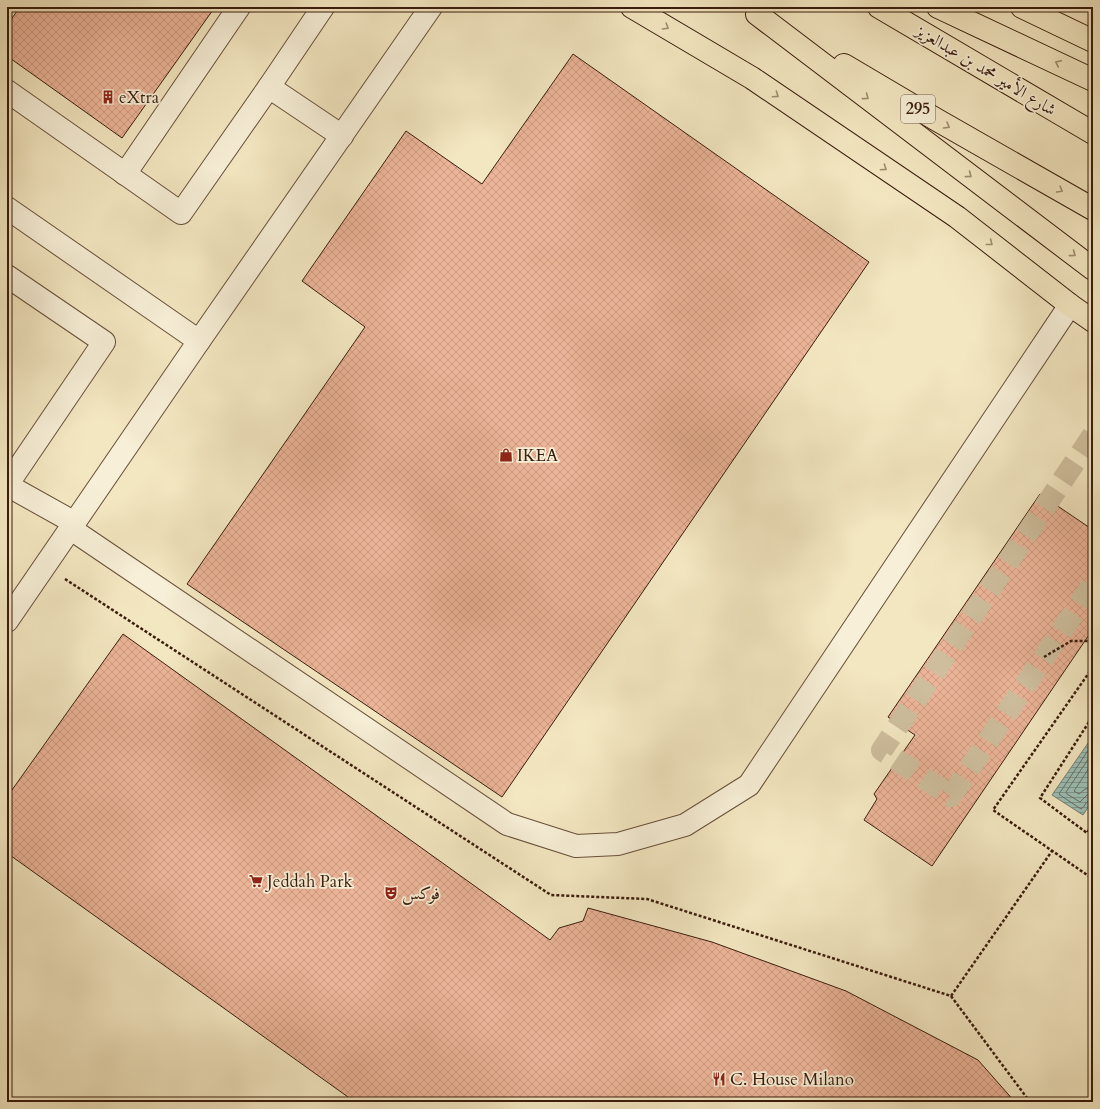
<svg xmlns="http://www.w3.org/2000/svg" width="1100" height="1109" font-family="Cardo,Amiri,serif">
<style>
.water{fill:url(#water-rules);stroke:#747e72}
.lines{fill:none;stroke-linecap:round;stroke-linejoin:round}
.shore{stroke:#6a6e61;stroke-width:1}
.building{fill:url(#building-cross-hatch);stroke:#3a1c0d}
.minor-tunnel{stroke:#cebe9d;stroke-width:22;stroke-dasharray:22 11;stroke-linecap:butt}
.minor-casing{stroke:#684f3a;stroke-width:24}
.major-casing{stroke:#3a1c0d;stroke-width:24}
.path{stroke:#3a1c0d;stroke-width:2.5;stroke-dasharray:3 2;stroke-linecap:butt}
.minor{stroke:#f7efd7;stroke-width:22}
.major{stroke:#f3e7c1;stroke-width:22}
.oneway{stroke:#a08c70}
.labels{text-anchor:middle;dominant-baseline:central;stroke-width:3.5;stroke-linejoin:round;paint-order:stroke}
.shield{fill:#f7efd7;stroke:#735b4a;stroke-width:1}
.shield-label{font-size:16px;font-weight:bold;fill:#3a1c0d}
.street-label{font-size:17px;fill:#3a1c0d;stroke:#f7efd7}
.poi-label{font-size:17px;fill:#3a1c0d;stroke:#f7efd7;text-anchor:start}
</style>
<defs>
<pattern id="water-rules" width="6" height="5" patternUnits="userSpaceOnUse"><rect width="6" height="5" fill="#9bbfb5"/><path d="M0 2.5h6" fill="none" stroke="#7f9a92"/></pattern>
<pattern id="building-cross-hatch" width="8" height="8" patternUnits="userSpaceOnUse"><rect width="8" height="8" fill="#ecb498"/><path d="M0 0l8 8M0 8l8-8" fill="none" stroke="#cb9a82"/></pattern>
</defs>
<rect width="100%" height="100%" fill="#f3e7c1"/>
<filter id="stains"><feTurbulence type="fractalNoise" baseFrequency=".005" numOctaves="4"/><feColorMatrix values="0 0 0 0 .2 0 0 0 0 .09 0 0 0 0 .02 0 0 0 .5 -.17"/></filter>
<radialGradient id="worn" r=".72"><stop offset=".6" stop-color="#630" stop-opacity="0"/><stop offset="1" stop-color="#630" stop-opacity=".3"/></radialGradient>
<!-- water -->
<polygon class="water" points="1093,736 1093,800 1083,815 1052,795"/>
<g class="lines">
<!-- shore -->
<g class="shore">
<path d="M1093,743L1059,794L1060,795L1081,809C1086,806 1086,799 1093,799"/>
<polyline points="1093,752 1066,792 1067,794 1080,802 1087,795 1093,794"/>
<polyline points="1093,762 1074,791 1079,794 1085,789 1093,788"/>
</g>
</g>
<!-- building -->
<g class="building">
<polygon points="20,7 215,7 122,138 7,56 7,25"/>
<polygon points="573,54 869,262 502,797 187,584 365,327 302,281 406,131 482,184"/>
<polygon points="1040,494 1093,530 1093,629 932,866 864,820 877,799 874,794 915,735 888,717"/>
<polygon points="123,634 550,940 559,928 583,921 588,908 712,942 846,991 978,1060 1015,1102 355,1102 7,853 7,797"/>
</g>
<g class="lines">
<!-- minor-tunnel -->
<polyline class="minor-tunnel" points="1093,435 882,750 951,796 1093,584"/>
<!-- minor casing -->
<g class="minor-casing">
<g id="minor">
<polyline points="269,87 342,136"/>
<polyline points="7,91 181,213 269,87 323,7"/>
<polyline points="125,174 239,7"/>
<polyline points="7,208 199,341"/>
<polyline points="7,276 104,342 7,485"/>
<polyline points="7,485 75,523"/>
<polyline points="71,529 507,824 576,846 618,844 685,825 749,785 1070,305"/>
<polyline points="7,621 199,341 431,7"/>
</g>
</g>
<!-- major casing -->
<g class="major-casing">
<g id="major">
<polyline points="632,7 752,78 957,217 1070,305 1093,321"/>
<polyline points="879,7 1093,133"/>
<polyline points="938,7 1093,80"/>
<polyline points="1022,7 1093,41"/>
<polyline points="757,14 1093,269"/>
<polyline points="844,65 937,120 1093,209"/>
</g>
</g>
<!-- path -->
<g class="path">
<polyline points="65,579 551,895 647,899 951,996 1052,851"/>
<polyline points="1044,657 1071,641 1093,641"/>
<polyline points="1093,667 993,810 1093,879"/>
<polyline points="1093,719 1089,722 1040,798 1087,833 1093,823"/>
<polyline points="1089,722 1091,708 1093,706"/>
<polyline points="951,996 1030,1102"/>
</g>
<!-- minor -->
<use href="#minor" class="minor"/>
<!-- major -->
<use href="#major" class="major"/>
</g>
<!-- one-way arrows -->
<defs><path id="oneway-chevron" d="M-2-3.5L2.5 0L-2 3.5" fill="none" stroke-width="1.6" stroke-linecap="round" stroke-linejoin="round"/></defs>
<g class="oneway">
<use href="#oneway-chevron" transform="translate(666 27) rotate(31)"/>
<use href="#oneway-chevron" transform="translate(1058 63) rotate(-155)"/>
<use href="#oneway-chevron" transform="translate(776 95) rotate(34)"/>
<use href="#oneway-chevron" transform="translate(866 97) rotate(37)"/>
<use href="#oneway-chevron" transform="translate(947 126) rotate(30)"/>
<use href="#oneway-chevron" transform="translate(884 168) rotate(34)"/>
<use href="#oneway-chevron" transform="translate(969 175) rotate(37)"/>
<use href="#oneway-chevron" transform="translate(1060 190) rotate(30)"/>
<use href="#oneway-chevron" transform="translate(990 243) rotate(38)"/>
<use href="#oneway-chevron" transform="translate(1073 254) rotate(37)"/>
</g>
<!-- icons -->
<defs>
<g id="building-bare" transform="scale(1.08)"><path d="M-4-6H4V6H1V3H-1V6H-4ZM-2.5-4.3h1.7v1.8h-1.7ZM.8-4.3h1.7v1.8H.8ZM-2.5-1h1.7V.8h-1.7ZM.8-1h1.7V.8H.8Z" fill="#8f2418" stroke="#f7efd7" stroke-width="2.5" paint-order="stroke"/></g>
<g id="shop-bare" transform="scale(1.08)"><path d="M-5-2.5h2.3a2.7 3.5 0 0 1 5.4 0H5L5.5 6h-11ZM-1.5-2.5h3a1.5 2.3 0 0 0-3 0Z" fill="#8f2418" stroke="#f7efd7" stroke-width="2.5" paint-order="stroke"/></g>
<g id="supermarket-bare" transform="scale(1.08)"><path d="M-6-5.5h2.5l.6 2H6L4.5 2H-2.5L-4.4-4H-6ZM-1.5 3.2a1.3 1.3 0 1 0 .1 0ZM3 3.2a1.3 1.3 0 1 0 .1 0Z" fill="#8f2418" stroke="#f7efd7" stroke-width="2.5" paint-order="stroke"/></g>
<g id="theatre-bare" transform="scale(1.08)"><path d="M-5-5.5Q0-4 5-5.5V0Q5 5 0 6Q-5 5-5 0ZM-3.3-2.5H-1v1.5H-3.3ZM1-2.5H3.3v1.5H1ZM-2.8 1Q0 5.5 2.8 1Z" fill="#8f2418" stroke="#f7efd7" stroke-width="2.5" paint-order="stroke"/></g>
<g id="restaurant-bare" transform="scale(1.08)"><path d="M-5-6h1v4h1v-4h1v4h1v-4h1v5L-1.5 .5V6h-2V.5L-5-1ZM5-6V6H3V1.5H1.5Q1.5-4 5-6Z" fill="#8f2418" stroke="#f7efd7" stroke-width="2.5" paint-order="stroke"/></g>
</defs>
<g fill-rule="evenodd">
<use href="#building-bare" x="108" y="97"/>
<use href="#shop-bare" x="506" y="455"/>
<use href="#supermarket-bare" x="256" y="881"/>
<use href="#theatre-bare" x="391" y="893"/>
<use href="#restaurant-bare" x="719" y="1079"/>
</g>
<g class="labels">
<!-- shield labels -->
<rect class="shield" x="901" y="95" width="34" height="28" rx="3"/>
<g class="shield-label">
<text x="918" y="109">295</text>
</g>
<!-- street labels -->
<g class="street-label">
<text transform="translate(986 70) rotate(31)">شارع الأمير محمد بن عبدالعزيز</text>
</g>
<!-- poi labels -->
<g class="poi-label">
<text x="119" y="97">eXtra</text>
<text x="517" y="455">IKEA</text>
<text x="267" y="881">Jeddah Park</text>
<text x="402" y="893">فوكس</text>
<text x="730" y="1079">C. House Milano</text>
</g>
</g>
<!-- margin -->
<rect width="1100" height="1109" fill="none" stroke="#f3e7c1" stroke-width="24"/>
<rect x="8" y="8" width="1084" height="1093" fill="none" stroke="#3a1c0d" stroke-width="2"/>
<rect x="12" y="12" width="1076" height="1085" fill="none" stroke="#3a1c0d"/>
<rect width="100%" height="100%" filter="url(#stains)"/>
<rect width="100%" height="100%" fill="url(#worn)"/>
</svg>
